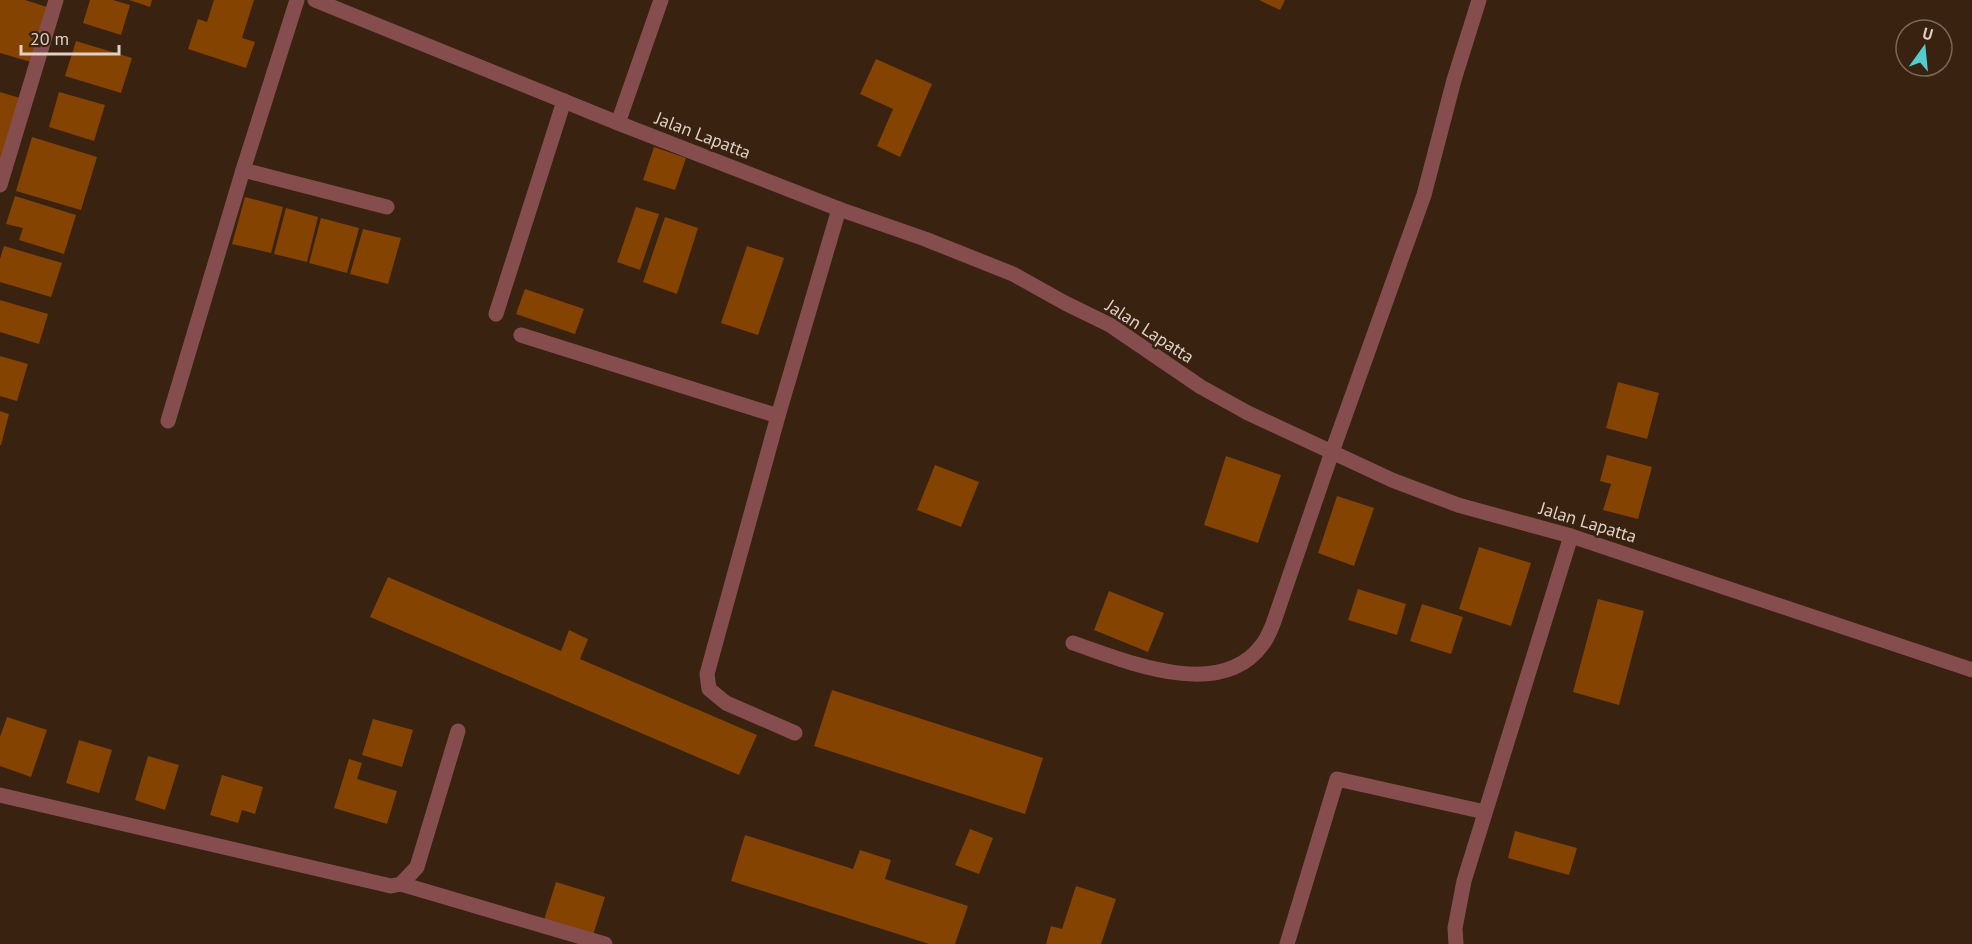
<svg xmlns="http://www.w3.org/2000/svg" width="1972" height="944" font-family="'PT Sans',sans-serif">
<style>
.building{fill:#844300}
.lines{fill:none;stroke-linecap:round;stroke-linejoin:round}
.street{stroke:#864d4f;stroke-width:15}
.labels{text-anchor:middle;dominant-baseline:central;stroke-width:5;stroke-linejoin:round;paint-order:stroke}
.street-label{font-size:18px;fill:#dfcfc4;stroke:#392210}
</style>
<rect width="100%" height="100%" fill="#392210"/>
<!-- building -->
<g class="building">
<polygon points="0,0 25,0 47,7 31,62 0,53"/>
<polygon points="90,0 113,0 130,5 121,35 83,23"/>
<polygon points="129,0 152,0 150,7"/>
<polygon points="214,0 254,0 242,38 255,42 246,68 188,49 198,19 207,22"/>
<polygon points="1259,0 1285,0 1280,10"/>
<polygon points="76,41 132,58 121,93 65,76"/>
<polygon points="876,59 932,84 900,157 877,146 893,109 860,94"/>
<polygon points="0,92 20,98 0,164"/>
<polygon points="59,92 105,105 94,141 49,127"/>
<polygon points="32,137 97,157 81,210 16,191"/>
<polygon points="654,147 686,158 675,190 643,180"/>
<polygon points="15,196 76,215 64,254 19,240 23,228 6,224"/>
<polygon points="245,197 283,207 271,253 232,244"/>
<polygon points="636,207 659,214 640,270 617,262"/>
<polygon points="286,208 318,217 307,262 274,254"/>
<polygon points="665,217 698,228 677,294 643,282"/>
<polygon points="321,218 359,228 347,273 309,263"/>
<polygon points="363,229 401,238 388,284 350,274"/>
<polygon points="4,246 62,263 51,297 0,282 0,259"/>
<polygon points="747,246 784,258 758,335 721,323"/>
<polygon points="525,289 584,309 575,334 516,314"/>
<polygon points="0,300 48,314 39,344 0,332"/>
<polygon points="0,356 28,364 17,401 0,396"/>
<polygon points="1618,382 1659,393 1647,439 1606,428"/>
<polygon points="0,411 9,414 1,445 0,445"/>
<polygon points="1607,455 1652,467 1638,519 1603,510 1611,484 1600,481"/>
<polygon points="1226,456 1281,475 1258,543 1204,525"/>
<polygon points="935,465 979,482 961,527 917,510"/>
<polygon points="1337,496 1374,508 1354,566 1318,553"/>
<polygon points="1479,547 1531,563 1511,626 1459,609"/>
<polygon points="388,577 561,651 569,630 588,639 580,659 757,735 739,775 370,617"/>
<polygon points="1358,589 1406,604 1397,635 1348,620"/>
<polygon points="1109,591 1164,613 1148,652 1094,630"/>
<polygon points="1598,599 1644,611 1619,705 1573,692"/>
<polygon points="1422,604 1463,617 1451,654 1410,641"/>
<polygon points="832,690 1043,758 1025,814 814,746"/>
<polygon points="7,717 47,730 31,777 0,766 0,737"/>
<polygon points="373,719 413,730 402,767 362,755"/>
<polygon points="79,740 112,750 99,793 66,783"/>
<polygon points="148,756 179,765 165,810 135,800"/>
<polygon points="349,759 362,763 357,779 397,791 387,824 334,808"/>
<polygon points="222,775 263,787 255,814 242,810 238,823 210,815"/>
<polygon points="970,829 993,838 979,874 955,865"/>
<polygon points="1515,831 1577,848 1569,875 1508,858"/>
<polygon points="745,835 853,869 860,850 891,860 885,879 968,906 955,944 929,944 731,881"/>
<polygon points="556,882 605,897 593,935 544,920"/>
<polygon points="1076,886 1116,899 1101,944 1046,944 1051,926 1062,929"/>
</g>
<g class="lines">
<!-- street -->
<g class="street">
<polyline points="297,0 243,170 387,207"/>
<polyline points="315,0 618,123 839,209 925,239 1013,274 1065,303 1110,325 1201,387 1248,413 1392,480 1458,505 1571,536 1972,670"/>
<polyline points="618,123 661,0"/>
<polyline points="0,185 56,0"/>
<polyline points="496,314 564,101"/>
<polyline points="521,335 778,416"/>
<polyline points="168,421 243,170"/>
<path d="M1073,643C1126,661 1220,702 1262,645C1267,639 1270,631 1273,624L1332,452L1424,195L1454,80L1479,0"/>
<polyline points="795,733 726,703 709,689 707,674 778,416 839,209"/>
<polyline points="0,795 391,886 401,884 417,867 458,731"/>
<polyline points="401,884 605,944"/>
<polyline points="1287,944 1337,779 1485,812"/>
<polyline points="1456,944 1455,928 1464,881 1571,536"/>
</g>
</g>
<g class="labels">
<!-- street labels -->
<g class="street-label">
<text transform="translate(703 135) rotate(21)">Jalan Lapatta</text>
<text transform="translate(1150 331) rotate(33)">Jalan Lapatta</text>
<text transform="translate(1588 522) rotate(17)">Jalan Lapatta</text>
</g>
</g>
<!-- north arrow -->
<g transform="translate(1924 48) rotate(15)"><circle r="28" fill="#392210" stroke="#7b6758" stroke-width="1.5"/>
<path d="M0-4.5L10 22L0 15L-10 22Z" fill="#52cdcf"/>
<text y="-9" font-size="16" font-weight="bold" text-anchor="middle" fill="#dfcfc4">U</text>
</g>
<!-- scale -->
<path d="M21 45v9h98v-9" fill="none" stroke="#dfcfc4" stroke-width="3"/>
<text x="30" y="45" font-size="18" fill="#dfcfc4" stroke="#392210" stroke-width="4.5" paint-order="stroke">20 m</text>
</svg>
